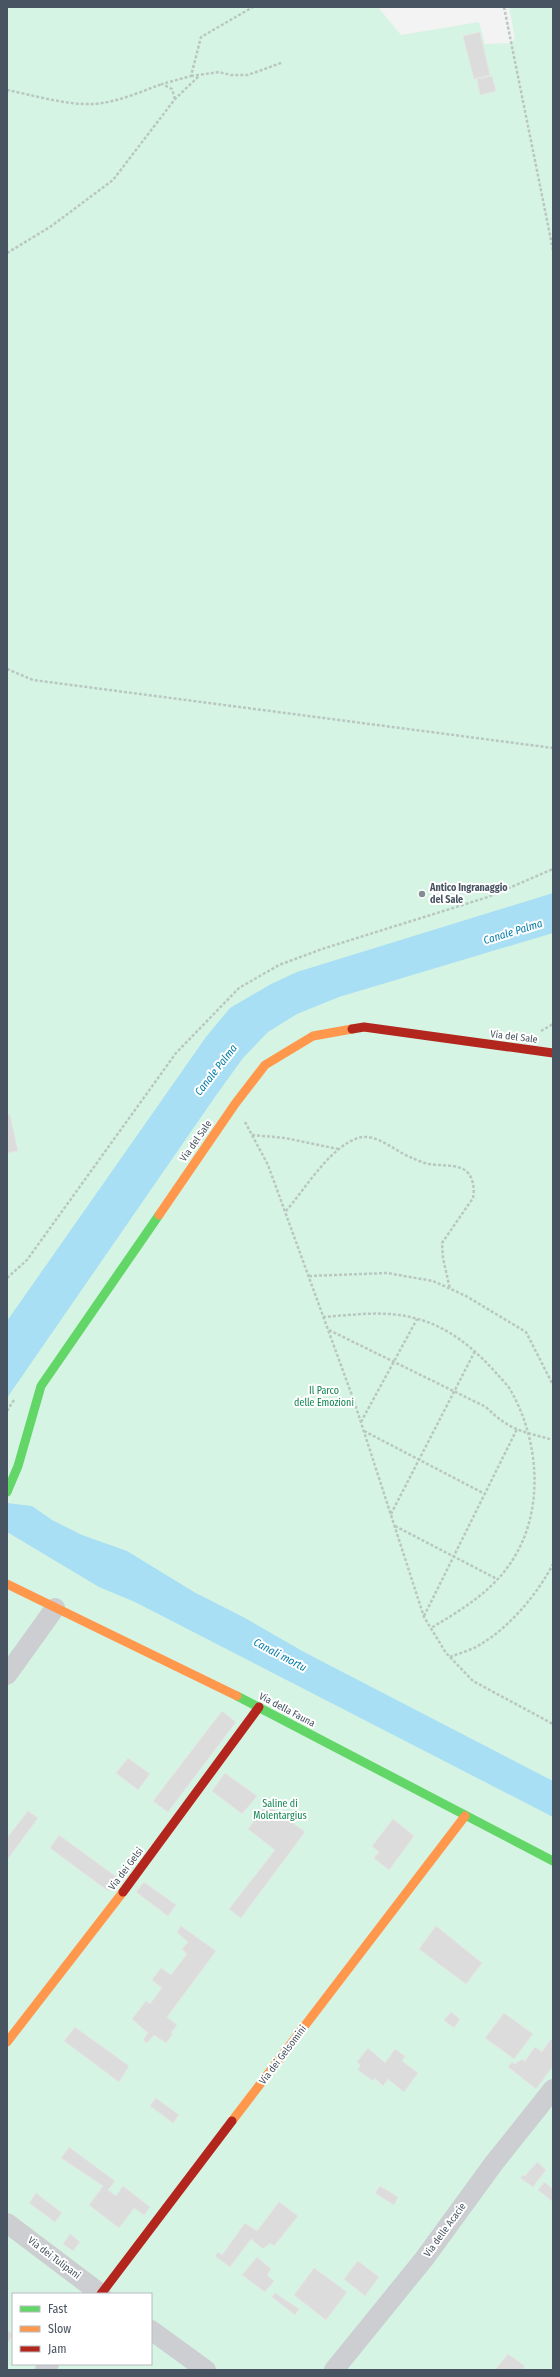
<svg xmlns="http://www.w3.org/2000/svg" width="560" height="2377" font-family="'Fira Sans Condensed',sans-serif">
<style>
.green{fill:#d6f4e3;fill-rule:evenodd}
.water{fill:#a8dff4}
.building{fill:#dcdcdd;stroke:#e5e5e6}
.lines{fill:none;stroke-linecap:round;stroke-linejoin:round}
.path{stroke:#b9c7c3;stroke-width:2.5;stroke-dasharray:3 2;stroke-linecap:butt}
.street{stroke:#ccced2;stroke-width:20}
.fast{stroke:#63d668;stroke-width:9}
.slow{stroke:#ff974d;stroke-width:9}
.jam{stroke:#b3261e;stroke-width:9}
.poi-dot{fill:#848c94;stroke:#fff;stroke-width:1.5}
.labels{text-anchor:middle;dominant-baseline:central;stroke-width:4;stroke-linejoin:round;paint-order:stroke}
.poi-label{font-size:10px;font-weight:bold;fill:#485461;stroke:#fff;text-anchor:start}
.street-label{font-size:10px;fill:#485461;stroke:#fff}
.park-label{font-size:10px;fill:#108552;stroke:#fff}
.water-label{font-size:11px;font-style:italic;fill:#037daa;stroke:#fff}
</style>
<rect width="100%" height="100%" fill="#f3f3f3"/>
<!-- green -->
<path class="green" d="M7,7H378L401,35L479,22L485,44L511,43L515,38L509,7H553V2370H7ZM13,2294H151V2364H13Z"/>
<!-- water -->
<g class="water">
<polygon points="553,893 553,933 339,997 297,1014 268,1032 243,1058 217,1094 7,1398 7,1321 206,1037 230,1008 271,984 297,972"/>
<polygon points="7,1503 32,1506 52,1520 82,1535 127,1551 194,1592 245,1618 304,1652 553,1781 553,1817 135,1602 99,1587 7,1532"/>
</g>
<!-- building -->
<g class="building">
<polygon points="480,32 490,75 474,79 463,36"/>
<polygon points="492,76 496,91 480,95 477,79"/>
<polygon points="7,1115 10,1115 18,1151 7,1153"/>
<polygon points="222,1711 236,1722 168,1812 153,1801"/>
<polygon points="128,1758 150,1774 138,1790 116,1773"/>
<polygon points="225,1773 257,1796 242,1814 212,1791"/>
<polygon points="267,1804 305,1832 241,1918 229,1909 275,1850 248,1829"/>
<polygon points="28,1811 38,1818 7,1860 7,1838"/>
<polygon points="393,1819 414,1836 389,1870 374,1858 379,1852 372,1846"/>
<polygon points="59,1835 118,1878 108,1891 50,1848"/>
<polygon points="144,1882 176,1905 168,1916 136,1892"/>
<polygon points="181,1926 216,1951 167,2017 177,2025 171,2033 173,2034 166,2043 154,2035 147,2043 143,2040 148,2033 132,2019 146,2001 150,2004 162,1988 152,1980 161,1968 171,1975 187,1954 182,1949 188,1942 177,1932"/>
<polygon points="436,1926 482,1963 466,1984 419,1949"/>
<polygon points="451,2012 460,2019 454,2028 444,2020"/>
<polygon points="504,2013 533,2034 514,2059 485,2038"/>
<polygon points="75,2027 129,2066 119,2082 64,2041"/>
<polygon points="551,2039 553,2041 553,2066 536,2089 508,2067 512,2062 515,2064 522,2059 525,2061 535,2047 542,2052"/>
<polygon points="368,2048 385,2063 395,2049 405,2056 402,2061 418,2073 404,2092 388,2079 383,2086 375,2078 373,2081 358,2070 360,2065 357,2062"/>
<polygon points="156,2098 179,2115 173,2123 150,2106"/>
<polygon points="69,2147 115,2181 108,2190 116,2196 123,2186 150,2207 144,2215 134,2208 119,2228 89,2205 103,2186 61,2158"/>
<polygon points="537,2162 546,2170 533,2187 520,2178 523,2175 525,2176"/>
<polygon points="544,2182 553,2189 553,2202 538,2190"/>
<polygon points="380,2186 398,2197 394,2205 375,2193"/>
<polygon points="36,2193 62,2213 55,2222 29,2203"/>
<polygon points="279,2202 298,2216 274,2246 270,2243 263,2249 251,2239 230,2267 215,2256 218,2252 222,2255 245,2223 257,2231"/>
<polygon points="70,2234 80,2242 73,2251 63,2244"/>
<polygon points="257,2257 271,2269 267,2275 274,2281 265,2292 242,2275"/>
<polygon points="358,2261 379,2277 365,2296 344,2279"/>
<polygon points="314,2268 347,2292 326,2320 294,2295"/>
<polygon points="275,2293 299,2309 295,2315 272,2297"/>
<polygon points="7,2330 13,2335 7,2344"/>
<polygon points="508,2354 525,2366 522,2370 495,2370"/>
</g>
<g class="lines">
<!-- path -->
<g class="path">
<polyline points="504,7 553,250"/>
<polyline points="191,76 219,72 231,75 248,75 281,63"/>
<path d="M7,90C32,95 66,105 92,104C116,103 140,92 162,84"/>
<polyline points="175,99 172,89 162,84 191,76 201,37 253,7"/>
<polyline points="7,253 50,227 113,180 175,99 199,76"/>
<polyline points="7,669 33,680 553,748"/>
<polyline points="541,1031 553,1024"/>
<polyline points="245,1122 268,1165 354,1401 424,1617 446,1653 473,1681 553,1724"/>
<polyline points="252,1135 285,1138 338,1149"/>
<path d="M286,1211C305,1189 330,1147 358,1138C376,1132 396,1152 412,1158C417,1160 423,1163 429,1164C439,1166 453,1164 463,1169C473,1174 475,1188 473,1198L442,1243L443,1258L450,1289"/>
<polyline points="309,1276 387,1273 433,1281 466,1296 526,1332 553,1385"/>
<polyline points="7,1278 27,1260 176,1053 239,988 279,965 322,949 488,897 553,869"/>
<path d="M323,1317C353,1315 385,1310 414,1318C448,1326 475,1349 498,1375C502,1380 508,1385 511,1391C541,1444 545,1518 507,1568C488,1594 458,1612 431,1628"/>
<path d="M329,1330L486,1407C510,1431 522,1431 553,1440"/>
<polyline points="7,1411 14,1400"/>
<polyline points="361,1422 417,1319"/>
<polyline points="364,1431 485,1494"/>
<polyline points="391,1514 475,1351"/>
<polyline points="395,1526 497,1579"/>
<polyline points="424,1616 517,1429"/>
<path d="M450,1657C460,1653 472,1650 481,1644C510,1627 538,1593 553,1564"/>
</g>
<!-- street -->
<g class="street">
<polyline points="7,1675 55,1608"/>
<polyline points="7,2223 101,2294"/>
<polyline points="151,2330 206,2370"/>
<polyline points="45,2370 49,2364"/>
<polyline points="334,2370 424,2259 494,2163 553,2089"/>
</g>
<!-- fast -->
<g class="fast">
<polyline points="7,1492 18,1466 41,1386 159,1215"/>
<polyline points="237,1696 553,1861"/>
</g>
<!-- slow -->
<g class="slow">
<polyline points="159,1215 235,1104 265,1065 313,1036 352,1029"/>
<polyline points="7,1584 237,1696"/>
<polyline points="7,2042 123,1892"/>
<polyline points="232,2121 465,1816"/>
</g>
<!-- jam -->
<g class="jam">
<polyline points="352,1029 364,1027 553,1053"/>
<polyline points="123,1892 259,1707"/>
<polyline points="101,2294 232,2121"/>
</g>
</g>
<!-- markers -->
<circle class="poi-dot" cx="422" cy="894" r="4"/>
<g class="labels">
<!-- poi labels -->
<g class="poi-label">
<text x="430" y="888">Antico Ingranaggio<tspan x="430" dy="12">del Sale</tspan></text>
</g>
<!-- street labels -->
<g class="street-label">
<text transform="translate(514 1037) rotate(7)">Via del Sale</text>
<text transform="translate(196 1141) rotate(-55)">Via del Sale</text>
<text transform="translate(287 1710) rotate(28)">Via della Fauna</text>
<text transform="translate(126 1869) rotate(-53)">Via dei Gelsi</text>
<text transform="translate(283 2055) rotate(-53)">Via dei Gelsomini</text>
<text transform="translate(445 2230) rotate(-54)">Via delle Acacie</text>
<text transform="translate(54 2258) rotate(37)">Via dei Tulipani</text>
</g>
<!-- park labels -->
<g class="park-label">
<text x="324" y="1391">Il Parco<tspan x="324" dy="12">delle Emozioni</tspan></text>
<text x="280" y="1804">Saline di<tspan x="280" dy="12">Molentargius</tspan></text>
</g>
<!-- water labels -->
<g class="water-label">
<text transform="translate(513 932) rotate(-17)">Canale Palma</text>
<text transform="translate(216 1070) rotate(-52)">Canale Palma</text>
<text transform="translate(280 1655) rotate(28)">Canali mortu</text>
</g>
</g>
<!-- border -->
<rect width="560" height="2377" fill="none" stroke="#485461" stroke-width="16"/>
<!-- legend -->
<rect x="12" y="2293" width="140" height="72" fill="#ffffff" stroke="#b6bbc0"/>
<rect x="20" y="2306" width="20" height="6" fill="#63d668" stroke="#b6bbc0"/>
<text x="48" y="2313" font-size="12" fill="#485461">Fast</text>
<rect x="20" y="2326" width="20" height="6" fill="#ff974d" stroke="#b6bbc0"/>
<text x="48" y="2333" font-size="12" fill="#485461">Slow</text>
<rect x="20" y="2346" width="20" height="6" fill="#b3261e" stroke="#b6bbc0"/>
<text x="48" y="2353" font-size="12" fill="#485461">Jam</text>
</svg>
